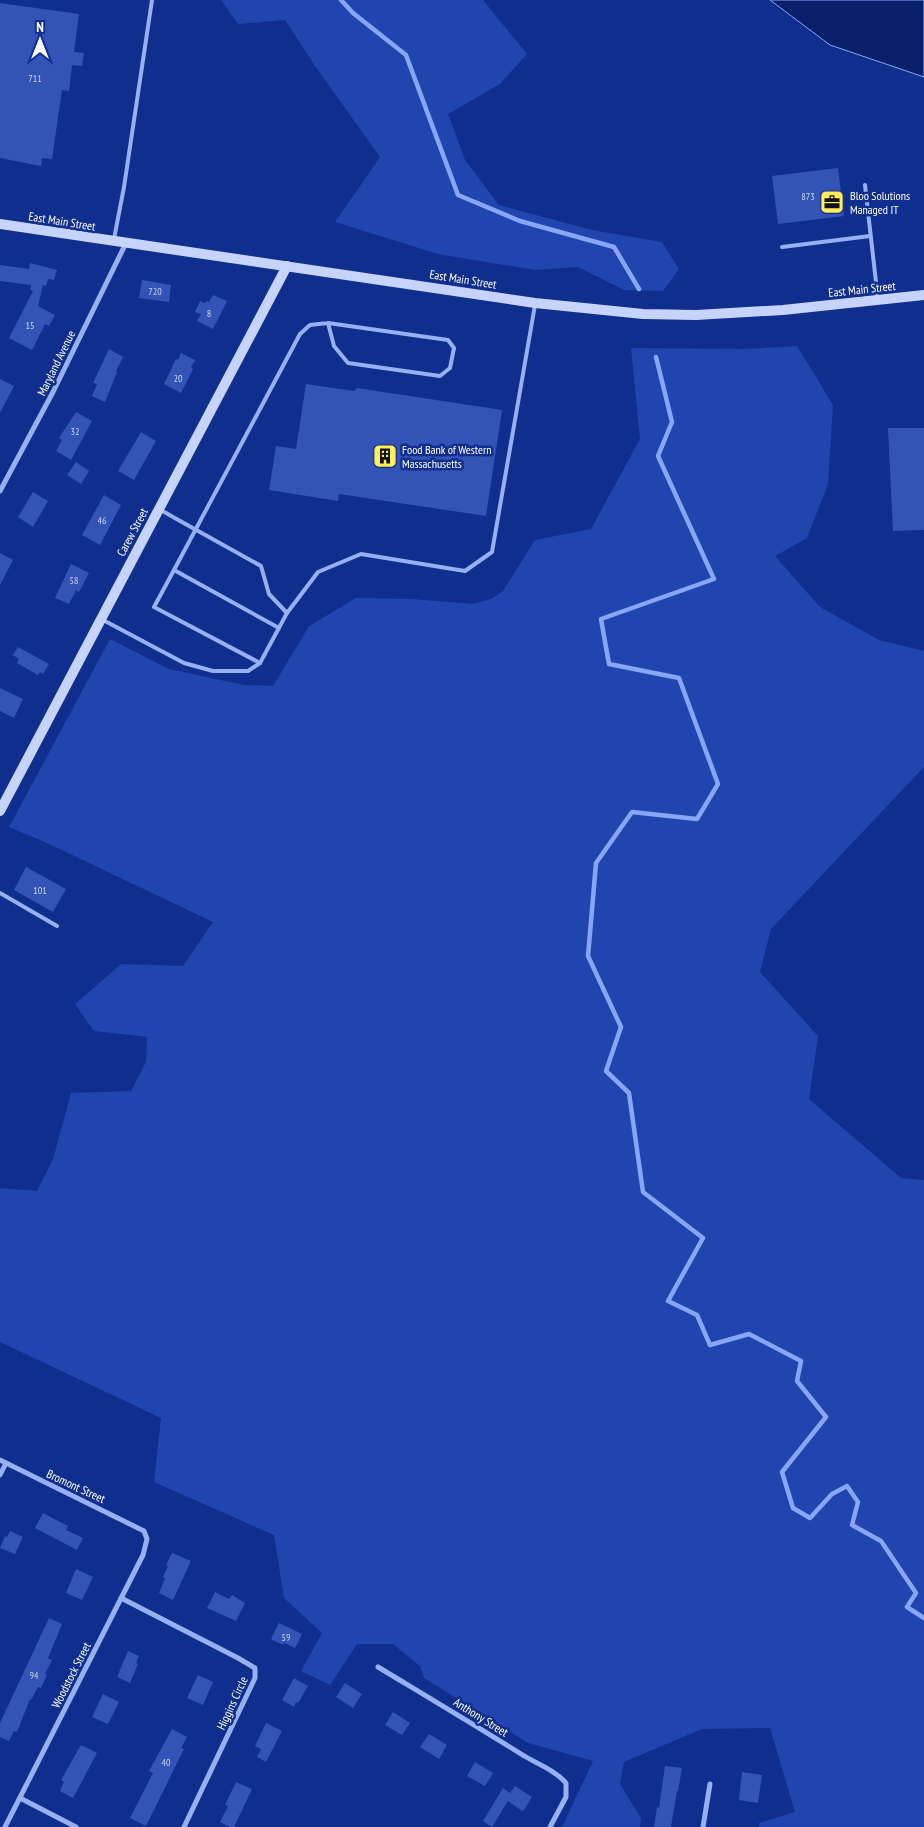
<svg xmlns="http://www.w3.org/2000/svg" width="924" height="1827" font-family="'PT Sans Narrow',sans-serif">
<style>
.green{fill:#2045ae}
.water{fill:#081f69;stroke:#88a6f7}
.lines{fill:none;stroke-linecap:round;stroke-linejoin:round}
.stream{stroke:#88a6f7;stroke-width:4.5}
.building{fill:#3354b6}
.lane{stroke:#97aff3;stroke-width:4}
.street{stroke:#97aff3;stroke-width:5}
.secondary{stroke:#c6d3fd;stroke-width:10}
.labels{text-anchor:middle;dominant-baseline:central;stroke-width:5;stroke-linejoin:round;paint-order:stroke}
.number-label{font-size:10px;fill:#ccd4ed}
.poi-label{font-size:12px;fill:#fff;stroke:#0f2e8e;text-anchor:start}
.street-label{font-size:12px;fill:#fff;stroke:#0f2e8e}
</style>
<rect width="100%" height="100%" fill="#0f2e8e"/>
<!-- green -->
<g class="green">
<polygon points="221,0 483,0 527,54 500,84 448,114 465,160 499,205 592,230 662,242 679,269 663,291 624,290 578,267 535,270 438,254 335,222 380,157 315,66 285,20 238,24"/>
<polygon points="797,346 833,405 828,484 807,538 775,556 820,607 879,640 924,651 924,767 771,929 760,972 818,1036 809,1099 901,1178 924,1180 924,1827 759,1827 759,1823 795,1812 770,1728 702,1729 624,1762 620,1784 641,1818 640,1827 562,1827 593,1761 528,1743 424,1678 420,1666 393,1644 357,1644 330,1685 301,1671 322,1633 284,1598 274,1535 154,1482 161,1418 0,1342 0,1188 37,1191 53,1159 71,1093 131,1091 146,1062 147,1037 94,1031 75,1004 121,964 183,966 213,922 47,843 9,827 110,639 169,669 244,685 273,686 309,626 356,598 412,599 473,604 491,599 503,591 535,540 591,529 640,439 631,348 746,349"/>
</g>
<!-- water -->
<polygon class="water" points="770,0 924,0 924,77 830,45"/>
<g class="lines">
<!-- stream -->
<g class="stream">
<polyline points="341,0 353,13 406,55 458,195 520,221 614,247 639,289"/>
<polyline points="656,357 672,422 658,456 714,579 601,619 609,664 679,678 718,784 697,819 632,812 596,863 588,956 621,1027 606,1071 629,1093 643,1192 703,1238 668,1301 697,1315 710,1345 749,1334 801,1361 797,1381 826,1417 782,1472 793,1508 810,1518 832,1494 847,1486 858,1502 852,1525 881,1541 916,1593 907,1607 924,1618"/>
</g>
</g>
<!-- building -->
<g class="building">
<polygon points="0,3 79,14 74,52 84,53 82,66 72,65 69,91 62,90 52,159 42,158 41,166 0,158"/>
<polygon points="838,168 844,216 778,224 772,176"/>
<polygon points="30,263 57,270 54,280 48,279 46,286 43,285 38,306 55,315 49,326 45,324 32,350 9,338 33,291 30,290 31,285 0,281 0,265 29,269"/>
<polygon points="142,280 171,285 169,302 139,298"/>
<polygon points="213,295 227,301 213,329 197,321 201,314 195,312 200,301 205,303 207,301 209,302"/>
<polygon points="109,349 123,357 116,371 117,372 105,402 92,396 97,384 93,383"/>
<polygon points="181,353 195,360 191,367 193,369 181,393 164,384 176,359 178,360"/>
<polygon points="0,379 14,386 0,413"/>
<polygon points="306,384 354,391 357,388 502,410 486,516 339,494 338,501 269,490 276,446 296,449"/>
<polygon points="76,412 92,421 71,460 56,451 62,440 59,438"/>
<polygon points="888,428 924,428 924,530 893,531"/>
<polygon points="141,432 156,441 134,480 118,471"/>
<polygon points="76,462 89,471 81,484 67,475"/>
<polygon points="33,492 48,501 33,527 18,517"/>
<polygon points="104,495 121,505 100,545 82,535"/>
<polygon points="0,553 13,560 0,585"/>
<polygon points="71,564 89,573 79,592 76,590 69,604 55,598"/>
<polygon points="18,647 49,664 43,674 40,672 38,675 17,663 19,659 13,655"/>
<polygon points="0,688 23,699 14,718 0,711"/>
<polygon points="26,867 66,889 53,912 14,890"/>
<polygon points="43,1513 68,1526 66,1530 83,1538 77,1550 35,1528"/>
<polygon points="10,1531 23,1537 15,1554 0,1548 5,1536 7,1537"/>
<polygon points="172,1553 191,1561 173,1600 159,1593 165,1578 163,1577 168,1566 166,1565"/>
<polygon points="76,1569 93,1577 82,1600 66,1593"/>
<polygon points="215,1592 229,1599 232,1595 245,1603 236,1621 207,1608"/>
<polygon points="49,1618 62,1624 48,1658 52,1660 45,1674 47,1675 41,1688 38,1687 31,1700 30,1699 17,1732 14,1731 9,1741 0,1737 0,1723"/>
<polygon points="279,1623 302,1634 295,1648 284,1643 283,1645 271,1639"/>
<polygon points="128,1651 139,1656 136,1663 138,1664 130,1683 117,1677"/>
<polygon points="198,1675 213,1682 203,1705 187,1698"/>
<polygon points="294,1678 308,1686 298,1703 296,1702 294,1707 282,1700"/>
<polygon points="345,1683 362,1694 353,1708 336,1697"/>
<polygon points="103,1694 119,1702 108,1724 92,1717"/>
<polygon points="393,1712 410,1723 402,1735 385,1725"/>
<polygon points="266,1723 282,1731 266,1762 257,1757 261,1749 255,1746"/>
<polygon points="172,1729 187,1737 181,1748 184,1749 146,1826 130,1818 153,1773 149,1771"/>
<polygon points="429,1734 447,1745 439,1759 420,1747"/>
<polygon points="81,1745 97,1753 73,1798 60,1791 64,1782 61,1780"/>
<polygon points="475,1762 493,1773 485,1786 467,1776"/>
<polygon points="665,1766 682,1768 678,1791 677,1791 671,1827 654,1827 657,1807 659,1808"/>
<polygon points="742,1772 762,1775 758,1803 739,1800"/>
<polygon points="236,1782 252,1789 234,1827 230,1827 220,1822 228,1806 225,1805"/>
<polygon points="515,1786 532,1797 524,1810 522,1811 508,1801 492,1827 483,1821 503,1788 510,1793"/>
</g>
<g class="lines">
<!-- lane -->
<g class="lane">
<polyline points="865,185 878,300"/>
<polyline points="114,239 124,187 152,0"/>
<polyline points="782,247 870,236"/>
<polyline points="161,510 173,517 261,566 269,594 287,613 260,663 154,607 174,570 300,334 310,325 328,323 448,340 454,348 450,368 440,376 348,363 334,346 328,323"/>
<polyline points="174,570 279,628"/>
<polyline points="287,613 318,572 361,554 465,571 492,552 535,305"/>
<polyline points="103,620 184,663 213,671 248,671 260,663"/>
<polyline points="0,893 57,926"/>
</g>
<!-- street -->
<g class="street">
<polyline points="0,491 53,392 126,243"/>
<polyline points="0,1460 144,1531 147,1539 143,1555 5,1827"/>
<polyline points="0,1475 6,1463"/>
<polyline points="121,1598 238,1658 255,1668 255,1678 184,1827"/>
<path d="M378,1667C426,1696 473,1724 521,1754C535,1763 555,1770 566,1783V1797L550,1827"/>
<polyline points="20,1798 76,1827"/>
<polyline points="703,1827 710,1784"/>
</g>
<!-- secondary -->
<g class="secondary">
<polyline points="0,224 535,303 643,314 696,315 783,310 924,295"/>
<polyline points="0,811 287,266"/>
</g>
</g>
<!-- icons -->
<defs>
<g id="office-square" transform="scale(1.25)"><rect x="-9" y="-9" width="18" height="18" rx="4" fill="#ffef59" stroke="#0f2e8e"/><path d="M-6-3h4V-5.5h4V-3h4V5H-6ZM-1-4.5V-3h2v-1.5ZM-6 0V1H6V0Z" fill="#111"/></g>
<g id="building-square" transform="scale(1.25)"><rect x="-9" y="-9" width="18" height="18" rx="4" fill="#ffef59" stroke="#0f2e8e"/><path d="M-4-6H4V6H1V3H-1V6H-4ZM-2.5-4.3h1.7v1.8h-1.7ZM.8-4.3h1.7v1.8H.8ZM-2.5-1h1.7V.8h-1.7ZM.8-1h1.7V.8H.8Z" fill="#111"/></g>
</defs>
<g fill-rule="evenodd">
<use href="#office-square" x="832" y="202"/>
<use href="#building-square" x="385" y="456"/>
</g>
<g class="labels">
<!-- number labels -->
<g class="number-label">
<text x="35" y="78">711</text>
<text x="808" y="196">873</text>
<text x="155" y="291">720</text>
<text x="209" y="313">8</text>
<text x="30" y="325">15</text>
<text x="178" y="378">20</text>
<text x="75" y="431">32</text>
<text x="102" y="520">46</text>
<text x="74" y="580">58</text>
<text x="40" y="890">101</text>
<text x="286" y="1637">59</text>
<text x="34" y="1675">94</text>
<text x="166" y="1762">40</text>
</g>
<!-- poi labels -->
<g class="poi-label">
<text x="850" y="195">Bloo Solutions<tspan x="850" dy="14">Managed IT</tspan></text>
<text x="402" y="449">Food Bank of Western<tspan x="402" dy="14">Massachusetts</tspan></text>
</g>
<!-- street labels -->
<g class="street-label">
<text transform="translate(62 221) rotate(9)">East Main Street</text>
<text transform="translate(463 279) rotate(9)">East Main Street</text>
<text transform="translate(862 289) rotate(-6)">East Main Street</text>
<text transform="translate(56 363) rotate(-64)">Maryland Avenue</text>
<text transform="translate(132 532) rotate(-62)">Carew Street</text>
<text transform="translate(76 1486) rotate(25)">Bromont Street</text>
<text transform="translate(71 1675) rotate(-63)">Woodstock Street</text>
<text transform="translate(232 1703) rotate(-65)">Higgins Circle</text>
<text transform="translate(481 1717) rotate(32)">Anthony Street</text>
</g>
</g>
<!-- north arrow -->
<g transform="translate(40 40)" stroke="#0f2e8e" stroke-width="4" paint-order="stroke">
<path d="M0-4L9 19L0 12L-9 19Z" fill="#ffffff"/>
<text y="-8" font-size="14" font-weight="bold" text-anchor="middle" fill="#ffffff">N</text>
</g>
</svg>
